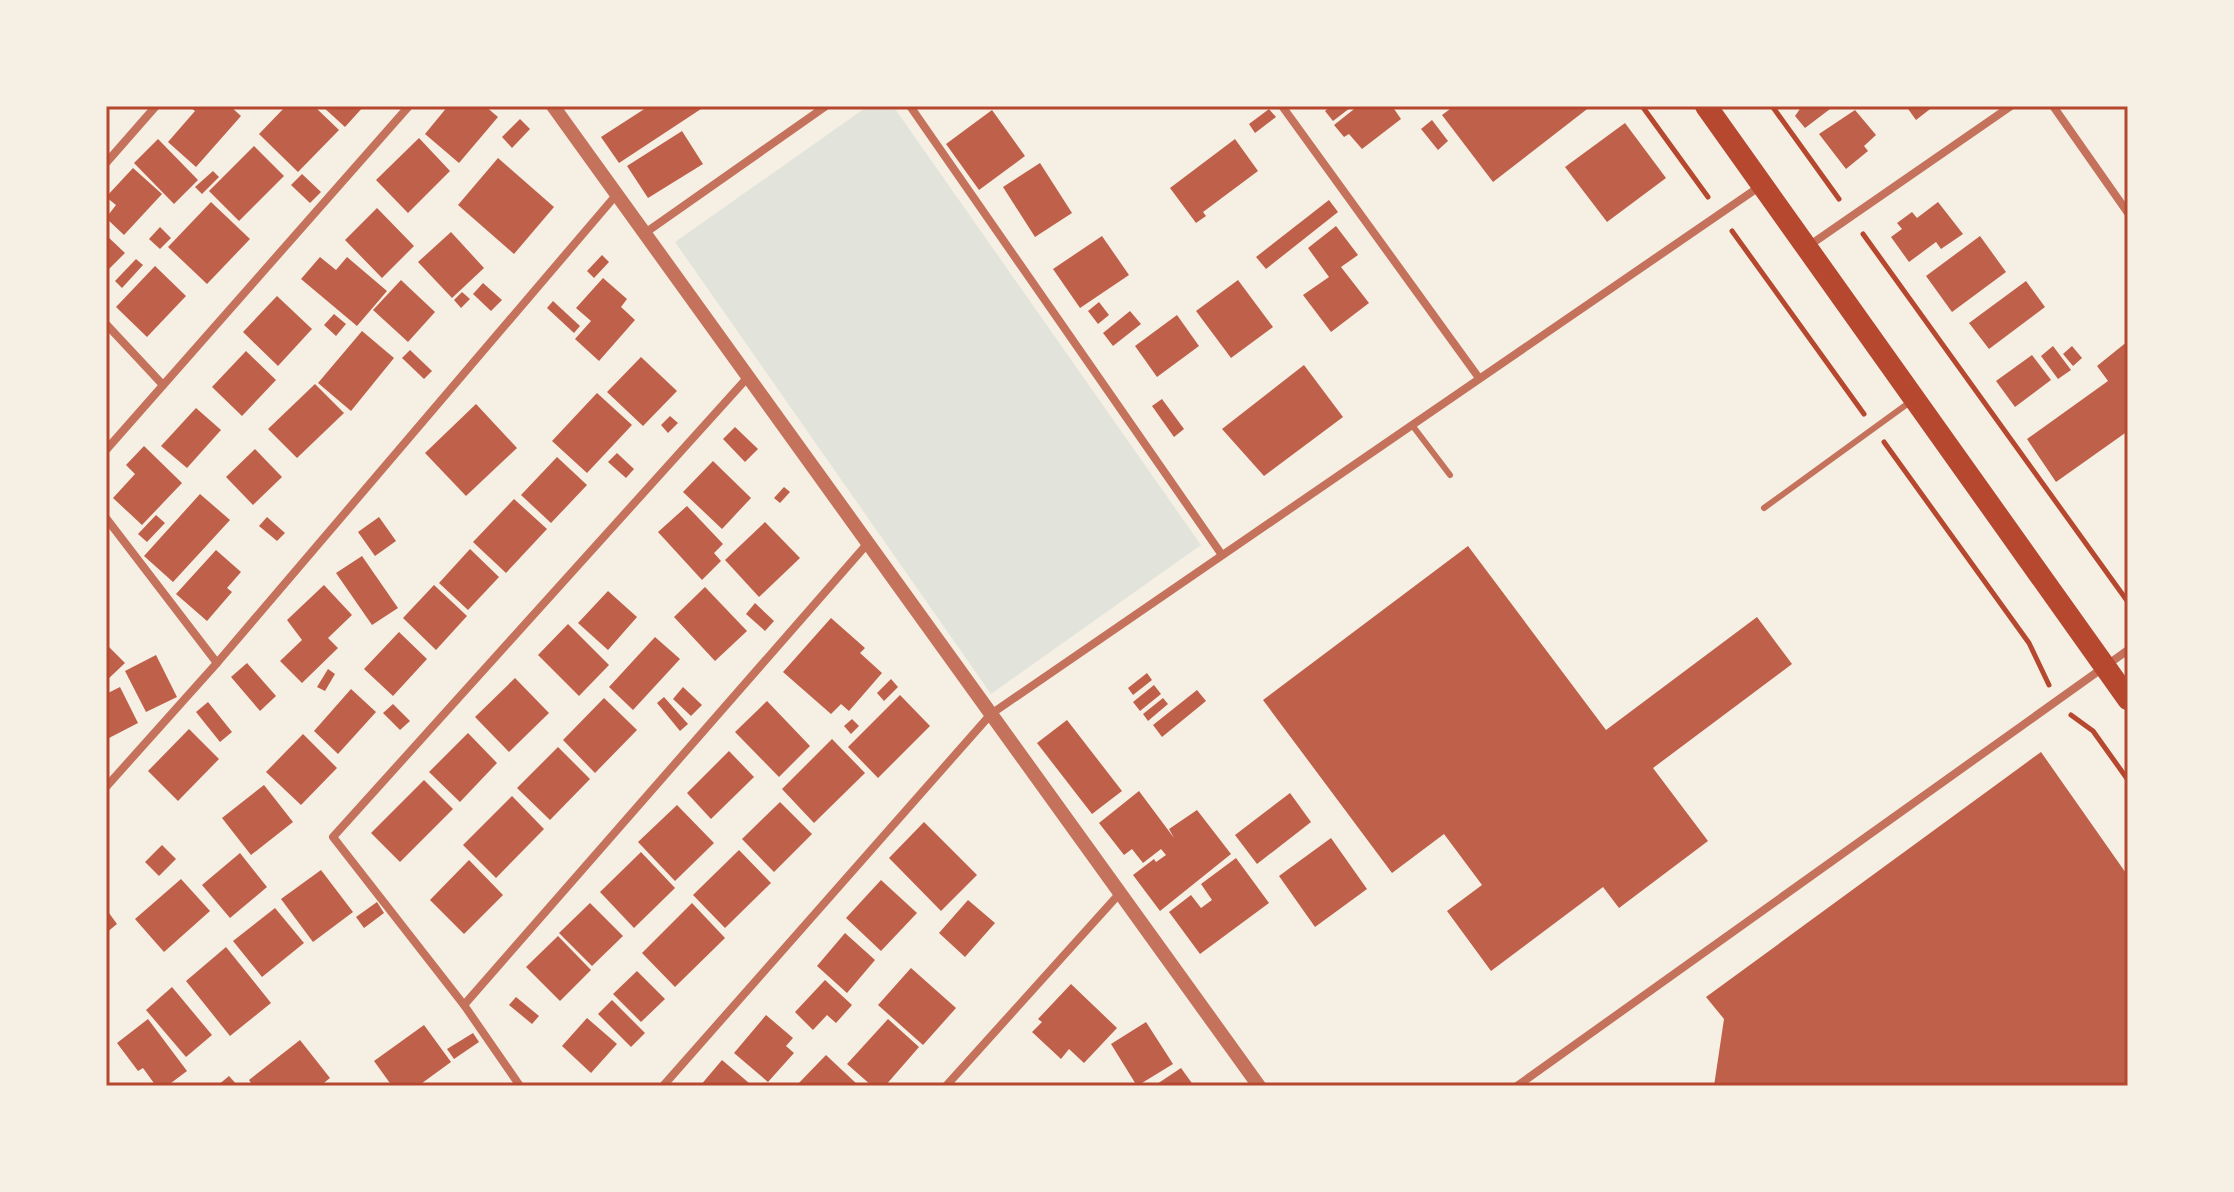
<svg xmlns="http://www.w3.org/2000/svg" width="2234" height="1192" font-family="'Golos Text',sans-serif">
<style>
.green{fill:#e2e4dc}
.building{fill:#bf614a}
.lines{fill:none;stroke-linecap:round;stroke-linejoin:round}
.path{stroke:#b5482f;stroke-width:5}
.service{stroke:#c5725c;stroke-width:6}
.minor{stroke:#c5725c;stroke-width:8}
.tertiary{stroke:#c5725c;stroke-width:14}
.trunk{stroke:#b5482f;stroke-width:22}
.neatline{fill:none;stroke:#b5482f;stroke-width:3}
</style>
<rect width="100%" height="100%" fill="#f6efe4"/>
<!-- green -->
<polygon class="green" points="868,106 893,106 1201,545 991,694 675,242"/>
<!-- building -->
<g class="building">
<polygon points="189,106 230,106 241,116 196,167 168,142 195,111"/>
<polygon points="286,106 314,106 339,130 298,172 259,134"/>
<polygon points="322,106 364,106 345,127"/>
<polygon points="448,106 485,106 498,117 459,163 425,134"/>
<polygon points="649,106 699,106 701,109 619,163 601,137"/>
<polygon points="1331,106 1349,106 1350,108 1333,121 1325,111"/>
<polygon points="1358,106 1392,106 1401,119 1362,149 1349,134 1344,137 1334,125"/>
<polygon points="1454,106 1591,106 1493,182 1442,115"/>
<polygon points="1802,106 1834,106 1805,128 1795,116"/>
<polygon points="1906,106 1934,106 1916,120"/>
<polygon points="1269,109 1276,117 1255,133 1249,124"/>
<polygon points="992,110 1025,156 979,190 946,144"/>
<polygon points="1855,110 1876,135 1864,146 1868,151 1846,169 1819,134"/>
<polygon points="520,119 530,129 512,148 502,137"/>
<polygon points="1432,120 1448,141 1438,150 1421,129"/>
<polygon points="1625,123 1666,178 1607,222 1565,167"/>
<polygon points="682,131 703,164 648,198 627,166"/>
<polygon points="419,138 450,171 408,213 376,180"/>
<polygon points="158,139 198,180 174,204 134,163"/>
<polygon points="1235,139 1258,171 1203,212 1206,216 1196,223 1170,188"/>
<polygon points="254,146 284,176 239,221 209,191"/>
<polygon points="498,158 554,207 514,254 458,205"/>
<polygon points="1040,163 1072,213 1035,237 1003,187"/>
<polygon points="133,168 162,194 124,235 106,218 116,205 106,197"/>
<polygon points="213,171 219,177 202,194 195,187"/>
<polygon points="302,174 321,192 310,203 291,185"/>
<polygon points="1329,200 1338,212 1266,269 1256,257"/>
<polygon points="211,202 250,239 207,284 168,247"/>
<polygon points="1938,202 1963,234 1941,249 1936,242 1909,262 1891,237 1902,229 1897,223 1912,212 1917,218"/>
<polygon points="377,208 414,246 382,278 345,240"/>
<polygon points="1336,226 1358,255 1341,267 1369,303 1331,332 1303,295 1329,277 1308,248"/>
<polygon points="160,227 171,238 160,249 149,239"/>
<polygon points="451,232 484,268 452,298 418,262"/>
<polygon points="106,235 125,253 106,272"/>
<polygon points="1102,236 1129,275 1080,308 1053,269"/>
<polygon points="1980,236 2006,272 1952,312 1926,276"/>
<polygon points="602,255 609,262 594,278 587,271"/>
<polygon points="320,257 336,270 347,257 387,291 357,326 301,279"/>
<polygon points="136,259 143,265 122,288 115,281"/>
<polygon points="155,266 186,296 147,337 116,307"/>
<polygon points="603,278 627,299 621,307 635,320 599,361 575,339 591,321 576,308"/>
<polygon points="401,280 435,312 408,342 373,310"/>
<polygon points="1238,280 1273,327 1231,358 1196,311"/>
<polygon points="2026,281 2045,307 1989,349 1969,323"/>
<polygon points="483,283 502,300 491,311 473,294"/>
<polygon points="462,292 470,299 461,308 454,300"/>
<polygon points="277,296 312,329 278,366 243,332"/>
<polygon points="553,301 580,326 574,333 547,308"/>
<polygon points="1099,302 1109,315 1098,324 1088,311"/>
<polygon points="1130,311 1141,324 1113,346 1103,333"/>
<polygon points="334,314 346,324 336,336 324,325"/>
<polygon points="1177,315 1199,346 1157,377 1135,346"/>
<polygon points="362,331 394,358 351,411 318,383"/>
<polygon points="2128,341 2128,431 2056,482 2027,439 2108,381 2097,366"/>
<polygon points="2053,346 2071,370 2058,379 2041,356"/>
<polygon points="2072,346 2082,358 2073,366 2063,354"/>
<polygon points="410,350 432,371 424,379 402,358"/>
<polygon points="246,351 276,380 242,416 212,387"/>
<polygon points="2032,355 2051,380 2015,407 1996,381"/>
<polygon points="641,357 677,391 643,426 607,392"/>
<polygon points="1304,365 1343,417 1264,476 1222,429"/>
<polygon points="315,384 344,413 297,458 268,429"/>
<polygon points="597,393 632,425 587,473 552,441"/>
<polygon points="1162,399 1184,429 1174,437 1152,406"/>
<polygon points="476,404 517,448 466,496 425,453"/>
<polygon points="196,408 221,430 187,468 161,446"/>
<polygon points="670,416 678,423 668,433 661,425"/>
<polygon points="735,427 758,449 745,462 723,439"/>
<polygon points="144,446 182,483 142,525 113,498 135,474 126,465"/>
<polygon points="255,449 282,477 253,505 226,477"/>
<polygon points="617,453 634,469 626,478 608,462"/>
<polygon points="557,457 587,485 551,523 521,495"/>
<polygon points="713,461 751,498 722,529 683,492"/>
<polygon points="784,487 790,492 780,503 774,498"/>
<polygon points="200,494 230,520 173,582 144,556"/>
<polygon points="514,499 547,529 506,573 473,542"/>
<polygon points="687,506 723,544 714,553 721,561 702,580 658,532"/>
<polygon points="156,515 165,523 147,542 138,534"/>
<polygon points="267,517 285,533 277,541 259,526"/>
<polygon points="379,517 396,541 375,556 358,532"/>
<polygon points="765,522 800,558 759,597 725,560"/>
<polygon points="1468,546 1606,730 1757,617 1792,664 1653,768 1708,841 1619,908 1603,887 1491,971 1447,911 1482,885 1444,834 1392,873 1263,700"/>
<polygon points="470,549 499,577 468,610 439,583"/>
<polygon points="216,550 241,572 227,588 232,592 207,621 176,594"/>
<polygon points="362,556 398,608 372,625 336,573"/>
<polygon points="324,585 352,615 328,638 338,648 302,683 280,661 302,640 287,620"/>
<polygon points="434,585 467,616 436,650 403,618"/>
<polygon points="705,587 747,631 715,661 674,617"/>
<polygon points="608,591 637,617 608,650 578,623"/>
<polygon points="755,603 774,621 765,631 746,614"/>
<polygon points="831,618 865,648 860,653 882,673 849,711 841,704 831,714 783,672"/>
<polygon points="568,624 609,665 579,696 538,655"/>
<polygon points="399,632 427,659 393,696 364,669"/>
<polygon points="655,637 680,659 633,710 609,687"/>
<polygon points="106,644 125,663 106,681"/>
<polygon points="156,655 177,697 146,712 125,671"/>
<polygon points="247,663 276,696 260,711 231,677"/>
<polygon points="328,669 335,674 325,691 317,687"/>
<polygon points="1147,673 1152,680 1133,695 1128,688"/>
<polygon points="515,678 549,713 509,752 475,717"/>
<polygon points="891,679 898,687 884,701 877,693"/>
<polygon points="1154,685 1161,694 1140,711 1133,702"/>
<polygon points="120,687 138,723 109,738 106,732 106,694"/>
<polygon points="683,687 702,705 691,716 673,699"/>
<polygon points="351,689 376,712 338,754 314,731"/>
<polygon points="1197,690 1206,701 1162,737 1153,725"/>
<polygon points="900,695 930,726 878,778 848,747"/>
<polygon points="664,697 688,724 680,731 657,703"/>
<polygon points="604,698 637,730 595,773 563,740"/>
<polygon points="1163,698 1168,704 1148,721 1143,714"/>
<polygon points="767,701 810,746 779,777 735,732"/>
<polygon points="208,702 232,732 220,742 196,712"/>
<polygon points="393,704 410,721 400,730 383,713"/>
<polygon points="852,719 859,726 851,734 844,726"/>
<polygon points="1067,720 1122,791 1092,814 1037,743"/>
<polygon points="189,729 219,759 178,801 148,771"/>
<polygon points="468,733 497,763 460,802 429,772"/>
<polygon points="303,734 337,768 301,805 266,772"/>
<polygon points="832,739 865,773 814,823 782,789"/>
<polygon points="558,747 590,779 550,820 517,788"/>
<polygon points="729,751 754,777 711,819 687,793"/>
<polygon points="2041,752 2128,876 2128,1086 1714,1086 1724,1019 1706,997"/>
<polygon points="424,780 453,809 400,862 371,833"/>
<polygon points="264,785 293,822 251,855 222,818"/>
<polygon points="1139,791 1174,838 1169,829 1197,810 1231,854 1160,911 1133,875 1154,859 1156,862 1166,855 1161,849 1143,863 1132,849 1124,855 1099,823"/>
<polygon points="1290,793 1311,822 1257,864 1235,835"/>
<polygon points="512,796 544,829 496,878 463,845"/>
<polygon points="780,802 812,834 774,872 742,839"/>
<polygon points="677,805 714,843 675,881 638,842"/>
<polygon points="924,822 977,875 941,911 889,858"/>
<polygon points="1331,838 1367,889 1315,927 1279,876"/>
<polygon points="162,845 176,859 159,876 145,862"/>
<polygon points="739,850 771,883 725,928 693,895"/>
<polygon points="641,852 675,888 634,928 600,892"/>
<polygon points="240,853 267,887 230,918 202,885"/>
<polygon points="1236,858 1269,903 1200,954 1169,912 1191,895 1201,908 1212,900 1201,884"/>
<polygon points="469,860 503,895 464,934 430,900"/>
<polygon points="321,870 353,912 313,942 281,899"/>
<polygon points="181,879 210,911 164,952 135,919"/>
<polygon points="881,880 917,913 881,951 846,918"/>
<polygon points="968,900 995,923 965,957 939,933"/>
<polygon points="377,902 384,913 364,928 356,917"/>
<polygon points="590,903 623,936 592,966 559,933"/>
<polygon points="692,903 725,938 675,987 642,953"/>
<polygon points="275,908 304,943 262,977 233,941"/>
<polygon points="109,913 117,924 106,933 106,916"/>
<polygon points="845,933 875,960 847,993 817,966"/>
<polygon points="558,936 591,970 560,1001 526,967"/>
<polygon points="226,947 271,1003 230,1036 186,981"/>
<polygon points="911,968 956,1008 923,1045 878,1005"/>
<polygon points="637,971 665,999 641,1022 613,994"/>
<polygon points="825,980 852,1005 836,1023 827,1015 813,1030 795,1012"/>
<polygon points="1071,984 1117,1028 1084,1063 1069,1049 1061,1059 1032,1032 1042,1022 1038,1019"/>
<polygon points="172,987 212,1035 186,1057 146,1010"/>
<polygon points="516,997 539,1016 532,1024 509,1005"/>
<polygon points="612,1000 645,1033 631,1047 598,1014"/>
<polygon points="766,1015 793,1038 786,1046 794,1053 768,1082 734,1053"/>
<polygon points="587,1018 617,1044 591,1073 562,1046"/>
<polygon points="148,1019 187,1071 167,1086 156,1086 143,1068 138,1071 117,1043"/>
<polygon points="888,1019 919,1047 885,1086 872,1086 847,1064"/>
<polygon points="1146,1022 1173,1064 1137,1086 1111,1044"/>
<polygon points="424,1025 451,1062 418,1086 392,1086 374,1061"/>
<polygon points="473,1033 479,1042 454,1059 447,1049"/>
<polygon points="300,1040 330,1078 320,1086 253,1086 249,1080"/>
<polygon points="826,1055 859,1086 796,1086"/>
<polygon points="722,1060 749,1083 746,1086 700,1086"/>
<polygon points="1181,1068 1194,1086 1154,1086"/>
<polygon points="229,1076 238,1086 217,1086"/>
</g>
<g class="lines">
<!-- path -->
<g class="path">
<polyline points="1642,106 1708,197"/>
<polyline points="1772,106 1839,199"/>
<polyline points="1732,231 1864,414"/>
<polyline points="1863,234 2128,602"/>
<polyline points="1884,442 2029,643 2049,685"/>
<polyline points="2071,715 2093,731 2128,780"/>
</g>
<!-- service -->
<g class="service">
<polyline points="1412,425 1450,475"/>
<polyline points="1764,508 1910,402"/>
</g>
<!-- minor -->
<g class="minor">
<polyline points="910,106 1222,555"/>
<polyline points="1282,106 1479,378"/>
<polyline points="2053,106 2128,213"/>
<polyline points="106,163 156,106"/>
<polyline points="645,233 826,106"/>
<polyline points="1807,247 2011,106"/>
<polyline points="106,324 163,385"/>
<polyline points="106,450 409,106"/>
<polyline points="106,518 217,663"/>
<polyline points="106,787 217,663 617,194"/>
<polyline points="464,1005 868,543"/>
<polyline points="520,1086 464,1005 333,837 748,377"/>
<polyline points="663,1086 991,714 1759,187"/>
<polyline points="946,1086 1120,893"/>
<polyline points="1517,1086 2128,650"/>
</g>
<!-- tertiary -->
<polyline class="tertiary" points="553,106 1259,1086"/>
<!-- trunk -->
<polyline class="trunk" points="1706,106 2128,699"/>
</g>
<!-- border -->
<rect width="2234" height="1192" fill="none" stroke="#f6efe4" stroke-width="216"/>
<rect x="108" y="108" width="2018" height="976" class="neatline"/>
</svg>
